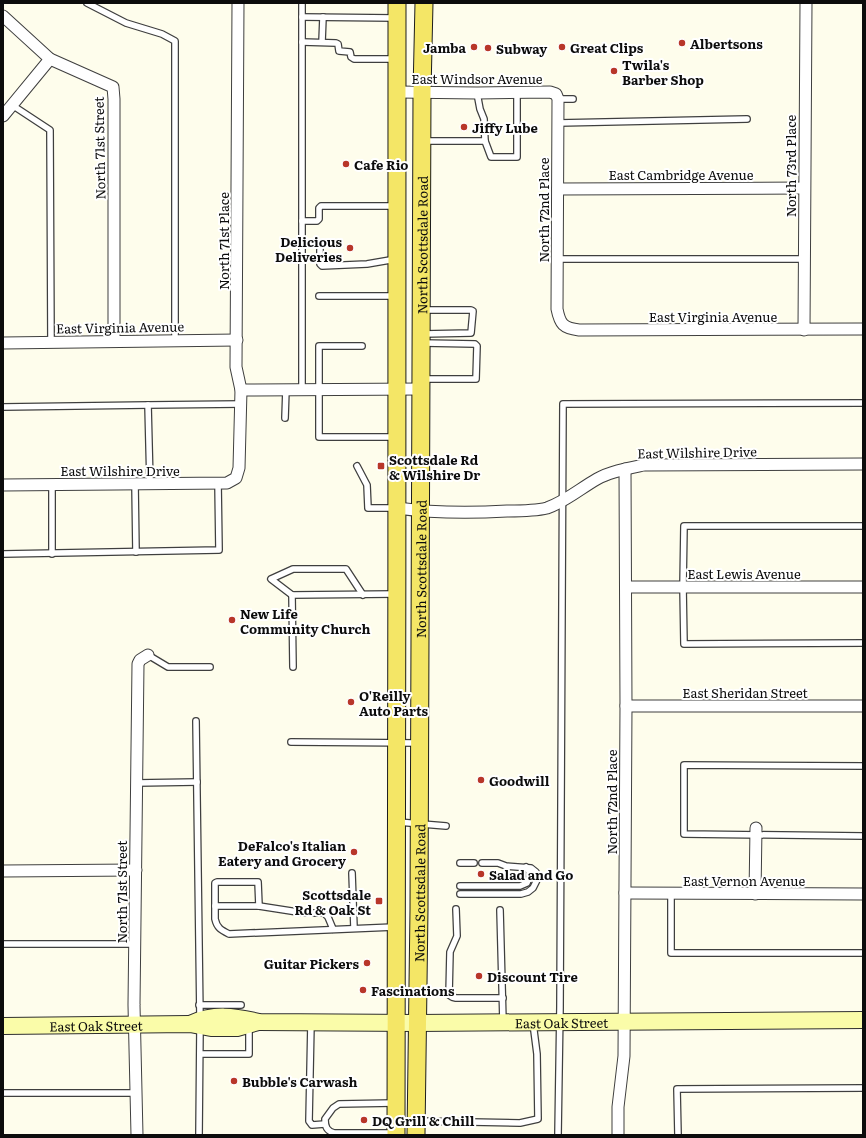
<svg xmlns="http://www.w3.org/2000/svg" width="866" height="1138" font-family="Literata,serif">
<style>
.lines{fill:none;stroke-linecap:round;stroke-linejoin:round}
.lane-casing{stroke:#3f3f3f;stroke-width:8}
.street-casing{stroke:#3f3f3f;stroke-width:13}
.secondary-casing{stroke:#2e2e2e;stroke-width:18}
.primary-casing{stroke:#1d1d1d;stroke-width:19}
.lane{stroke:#fff;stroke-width:5.5}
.street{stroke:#fff;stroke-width:11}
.secondary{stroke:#fafca9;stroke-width:16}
.primary{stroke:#f4e666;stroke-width:17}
.poi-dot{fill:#b83629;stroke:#fff;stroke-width:1.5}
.labels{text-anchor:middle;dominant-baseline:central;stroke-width:4;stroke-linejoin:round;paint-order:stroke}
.poi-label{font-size:13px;font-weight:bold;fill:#0c0c0c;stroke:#fff;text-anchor:start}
.street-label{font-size:13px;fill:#0c0c0c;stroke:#fff}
</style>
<rect width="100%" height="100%" fill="#fefdec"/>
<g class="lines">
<!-- lane casing -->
<g class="lane-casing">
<g id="lane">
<polyline points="87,3 126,23 162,34 175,41 175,341"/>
<polyline points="302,17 395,18"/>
<polyline points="302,42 336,43 338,44 339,51 350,52 351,57 354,59 395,59"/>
<polyline points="322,42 323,17"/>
<polyline points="558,99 573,99"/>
<polyline points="12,105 50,130 51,342"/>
<polyline points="558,123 747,119"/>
<polyline points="424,141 485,141 484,119 480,109 477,93"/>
<polyline points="485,141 491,157 517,157 517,93"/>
<polyline points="302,221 317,221 319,219 319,208 321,206 395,206"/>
<polyline points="320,250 320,264 322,266 367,264 396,259"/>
<polyline points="557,259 804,259"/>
<polyline points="319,296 396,296"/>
<polyline points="423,334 471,333 473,311 471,310 423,310"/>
<polyline points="423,343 475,344 477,346 476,379 423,379"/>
<polyline points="362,346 319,346 319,437 396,437"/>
<polyline points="302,389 302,3"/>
<polyline points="3,407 148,405"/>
<polyline points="285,418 286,389"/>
<polyline points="357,466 367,485 368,508 396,508"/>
<polyline points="52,484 52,554"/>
<polyline points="135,484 136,552"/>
<polyline points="150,484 148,405 241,404"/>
<polyline points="863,526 684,526 683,587 684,644 863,643"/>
<polyline points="3,554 219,550 218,483"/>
<polyline points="292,595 271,579 293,569 346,569 363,595"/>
<polyline points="148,655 168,667 210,667"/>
<polyline points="293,667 292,595 394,594"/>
<polyline points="196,721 200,1019"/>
<polyline points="291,742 418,743"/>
<polyline points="863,766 684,765 684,834 863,836"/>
<polyline points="136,783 197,782"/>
<polyline points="398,822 446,826"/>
<polyline points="460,863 474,863"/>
<polyline points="352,873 354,928"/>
<polyline points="460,886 520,886 527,883 529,878 529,871 526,867"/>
<polyline points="460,894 521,894 528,892 533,888 537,880 536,872 531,868 506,866 498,863 482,863"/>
<polyline points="671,894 671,953 863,953"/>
<polyline points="215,906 259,906 304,913 324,913 328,917 333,929"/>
<path d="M259,906L258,882H217L215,883V919C217,928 221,930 229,934L394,927"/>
<polyline points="456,909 457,936 450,952 449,995 452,997 456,998 503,998"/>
<polyline points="500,910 503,1022"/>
<polyline points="3,944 135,944"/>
<polyline points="199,1005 241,1005"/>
<polyline points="311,1023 309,1121 312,1125 325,1124"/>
<polyline points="200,1054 249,1054 249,1025"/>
<polyline points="3,1093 137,1093"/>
<path d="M394,1103L339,1104L333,1108L325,1119C325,1127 327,1131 334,1133H394"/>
<polyline points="418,1121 520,1123 538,1119 537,1054 533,1023"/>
<polyline points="199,1135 200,1027"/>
<polyline points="558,1135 560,1007 563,404 863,403"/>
<polyline points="678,1135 677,1089 863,1088"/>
</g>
</g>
<!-- street casing -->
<g class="street-casing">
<g id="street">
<polyline points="3,16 50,59 113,87 114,99 114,341"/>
<path d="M398,92L477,93L550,92L556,94L558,99L557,309C560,324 563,328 579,330L863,329"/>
<polyline points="3,116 50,59"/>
<polyline points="558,189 804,188"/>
<polyline points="804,330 806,3"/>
<polyline points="3,343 237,340"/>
<polyline points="241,390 421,389"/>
<polyline points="3,485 227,483 236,478 239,468 241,390 236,367 238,3"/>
<path d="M397,508C433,513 471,513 507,511C520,511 535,511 547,508C565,502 581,488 597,479C611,471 629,468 644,465L863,464"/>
<polyline points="626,587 863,587"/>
<polyline points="626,706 863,706"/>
<polyline points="3,871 136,870"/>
<polyline points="625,893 863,894"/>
<polyline points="755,894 756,828"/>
<polyline points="137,1135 134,1005 138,664 140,660 148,655"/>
<polyline points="618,1135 618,1107 624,1056 626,706 625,469"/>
</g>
</g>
<!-- secondary casing -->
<g class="secondary-casing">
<g id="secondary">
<path id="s1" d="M190,1024C214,1013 234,1016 259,1022L417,1023L863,1020"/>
<path id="s2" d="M3,1026L190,1024L211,1028H237L258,1022"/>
</g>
</g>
<!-- primary casing -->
<g class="primary-casing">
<g id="primary">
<path d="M396,1135C395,758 399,380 397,3"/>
<path id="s3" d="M416,1135L419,909L422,92L424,3"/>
</g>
</g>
<!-- lane -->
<use href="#lane" class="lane"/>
<!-- street -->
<use href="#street" class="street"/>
<!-- secondary -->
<use href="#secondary" class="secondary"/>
<!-- primary -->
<use href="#primary" class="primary"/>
</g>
<!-- markers -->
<g class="poi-dot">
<circle cx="682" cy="43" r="4"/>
<circle cx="474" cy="47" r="4"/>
<circle cx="562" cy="47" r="4"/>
<circle cx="488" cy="48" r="4"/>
<circle cx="614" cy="71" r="4"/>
<circle cx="464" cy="127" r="4"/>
<circle cx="346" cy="164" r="4"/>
<circle cx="350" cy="248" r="4"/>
<rect x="377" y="462" width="8" height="8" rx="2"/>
<circle cx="232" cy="620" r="4"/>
<circle cx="351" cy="702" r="4"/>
<circle cx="481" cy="780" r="4"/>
<circle cx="354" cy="852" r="4"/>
<circle cx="481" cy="874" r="4"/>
<rect x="375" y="897" width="8" height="8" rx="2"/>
<circle cx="367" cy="963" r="4"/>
<circle cx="479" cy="976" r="4"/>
<circle cx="363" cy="990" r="4"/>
<circle cx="234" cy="1081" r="4"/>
<circle cx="364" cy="1120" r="4"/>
</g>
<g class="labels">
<!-- poi labels -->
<g class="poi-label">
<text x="690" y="43">Albertsons</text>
<text x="466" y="47" text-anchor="end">Jamba</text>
<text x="570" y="47">Great Clips</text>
<text x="496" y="48">Subway</text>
<text x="622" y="64">Twila's<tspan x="622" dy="15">Barber Shop</tspan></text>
<text x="472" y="127">Jiffy Lube</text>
<text x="354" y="164">Cafe Rio</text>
<text x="342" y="241" text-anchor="end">Delicious<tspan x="342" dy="15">Deliveries</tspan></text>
<text x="389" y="459">Scottsdale Rd<tspan x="389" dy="15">&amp; Wilshire Dr</tspan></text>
<text x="240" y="613">New Life<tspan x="240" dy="15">Community Church</tspan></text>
<text x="359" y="695">O'Reilly<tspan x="359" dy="15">Auto Parts</tspan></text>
<text x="489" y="780">Goodwill</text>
<text x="346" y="845" text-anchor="end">DeFalco's Italian<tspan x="346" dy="15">Eatery and Grocery</tspan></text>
<text x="489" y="874">Salad and Go</text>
<text x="371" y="894" text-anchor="end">Scottsdale<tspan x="371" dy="15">Rd &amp; Oak St</tspan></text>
<text x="359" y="963" text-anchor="end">Guitar Pickers</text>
<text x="487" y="976">Discount Tire</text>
<text x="371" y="990">Fascinations</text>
<text x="242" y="1081">Bubble's Carwash</text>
<text x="372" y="1120">DQ Grill &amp; Chill</text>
</g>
<!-- street labels -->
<g class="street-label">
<text x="477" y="78">East Windsor Avenue</text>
<text transform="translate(99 148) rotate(-91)">North 71st Street</text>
<text transform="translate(790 166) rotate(-90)">North 73rd Place</text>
<text x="681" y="174">East Cambridge Avenue</text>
<text transform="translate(543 210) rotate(-90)">North 72nd Place</text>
<text transform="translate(223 241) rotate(-90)">North 71st Place</text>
<text stroke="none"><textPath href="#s3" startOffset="890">North Scottsdale Road</textPath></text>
<text x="713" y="316">East Virginia Avenue</text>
<text transform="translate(120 327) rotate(-1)">East Virginia Avenue</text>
<text transform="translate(697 452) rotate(-1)">East Wilshire Drive</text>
<text x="120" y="470">East Wilshire Drive</text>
<text stroke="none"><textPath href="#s3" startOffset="566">North Scottsdale Road</textPath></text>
<text x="744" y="573">East Lewis Avenue</text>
<text x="745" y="692">East Sheridan Street</text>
<text transform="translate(611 802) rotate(-90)">North 72nd Place</text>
<text x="744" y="880">East Vernon Avenue</text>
<text transform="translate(121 892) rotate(-90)">North 71st Street</text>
<text stroke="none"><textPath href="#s3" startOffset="242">North Scottsdale Road</textPath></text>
<text stroke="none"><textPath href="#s1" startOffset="373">East Oak Street</textPath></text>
<text stroke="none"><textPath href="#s2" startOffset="93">East Oak Street</textPath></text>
</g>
</g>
<!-- border -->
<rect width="866" height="1138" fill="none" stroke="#0c0c0c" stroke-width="8"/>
</svg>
